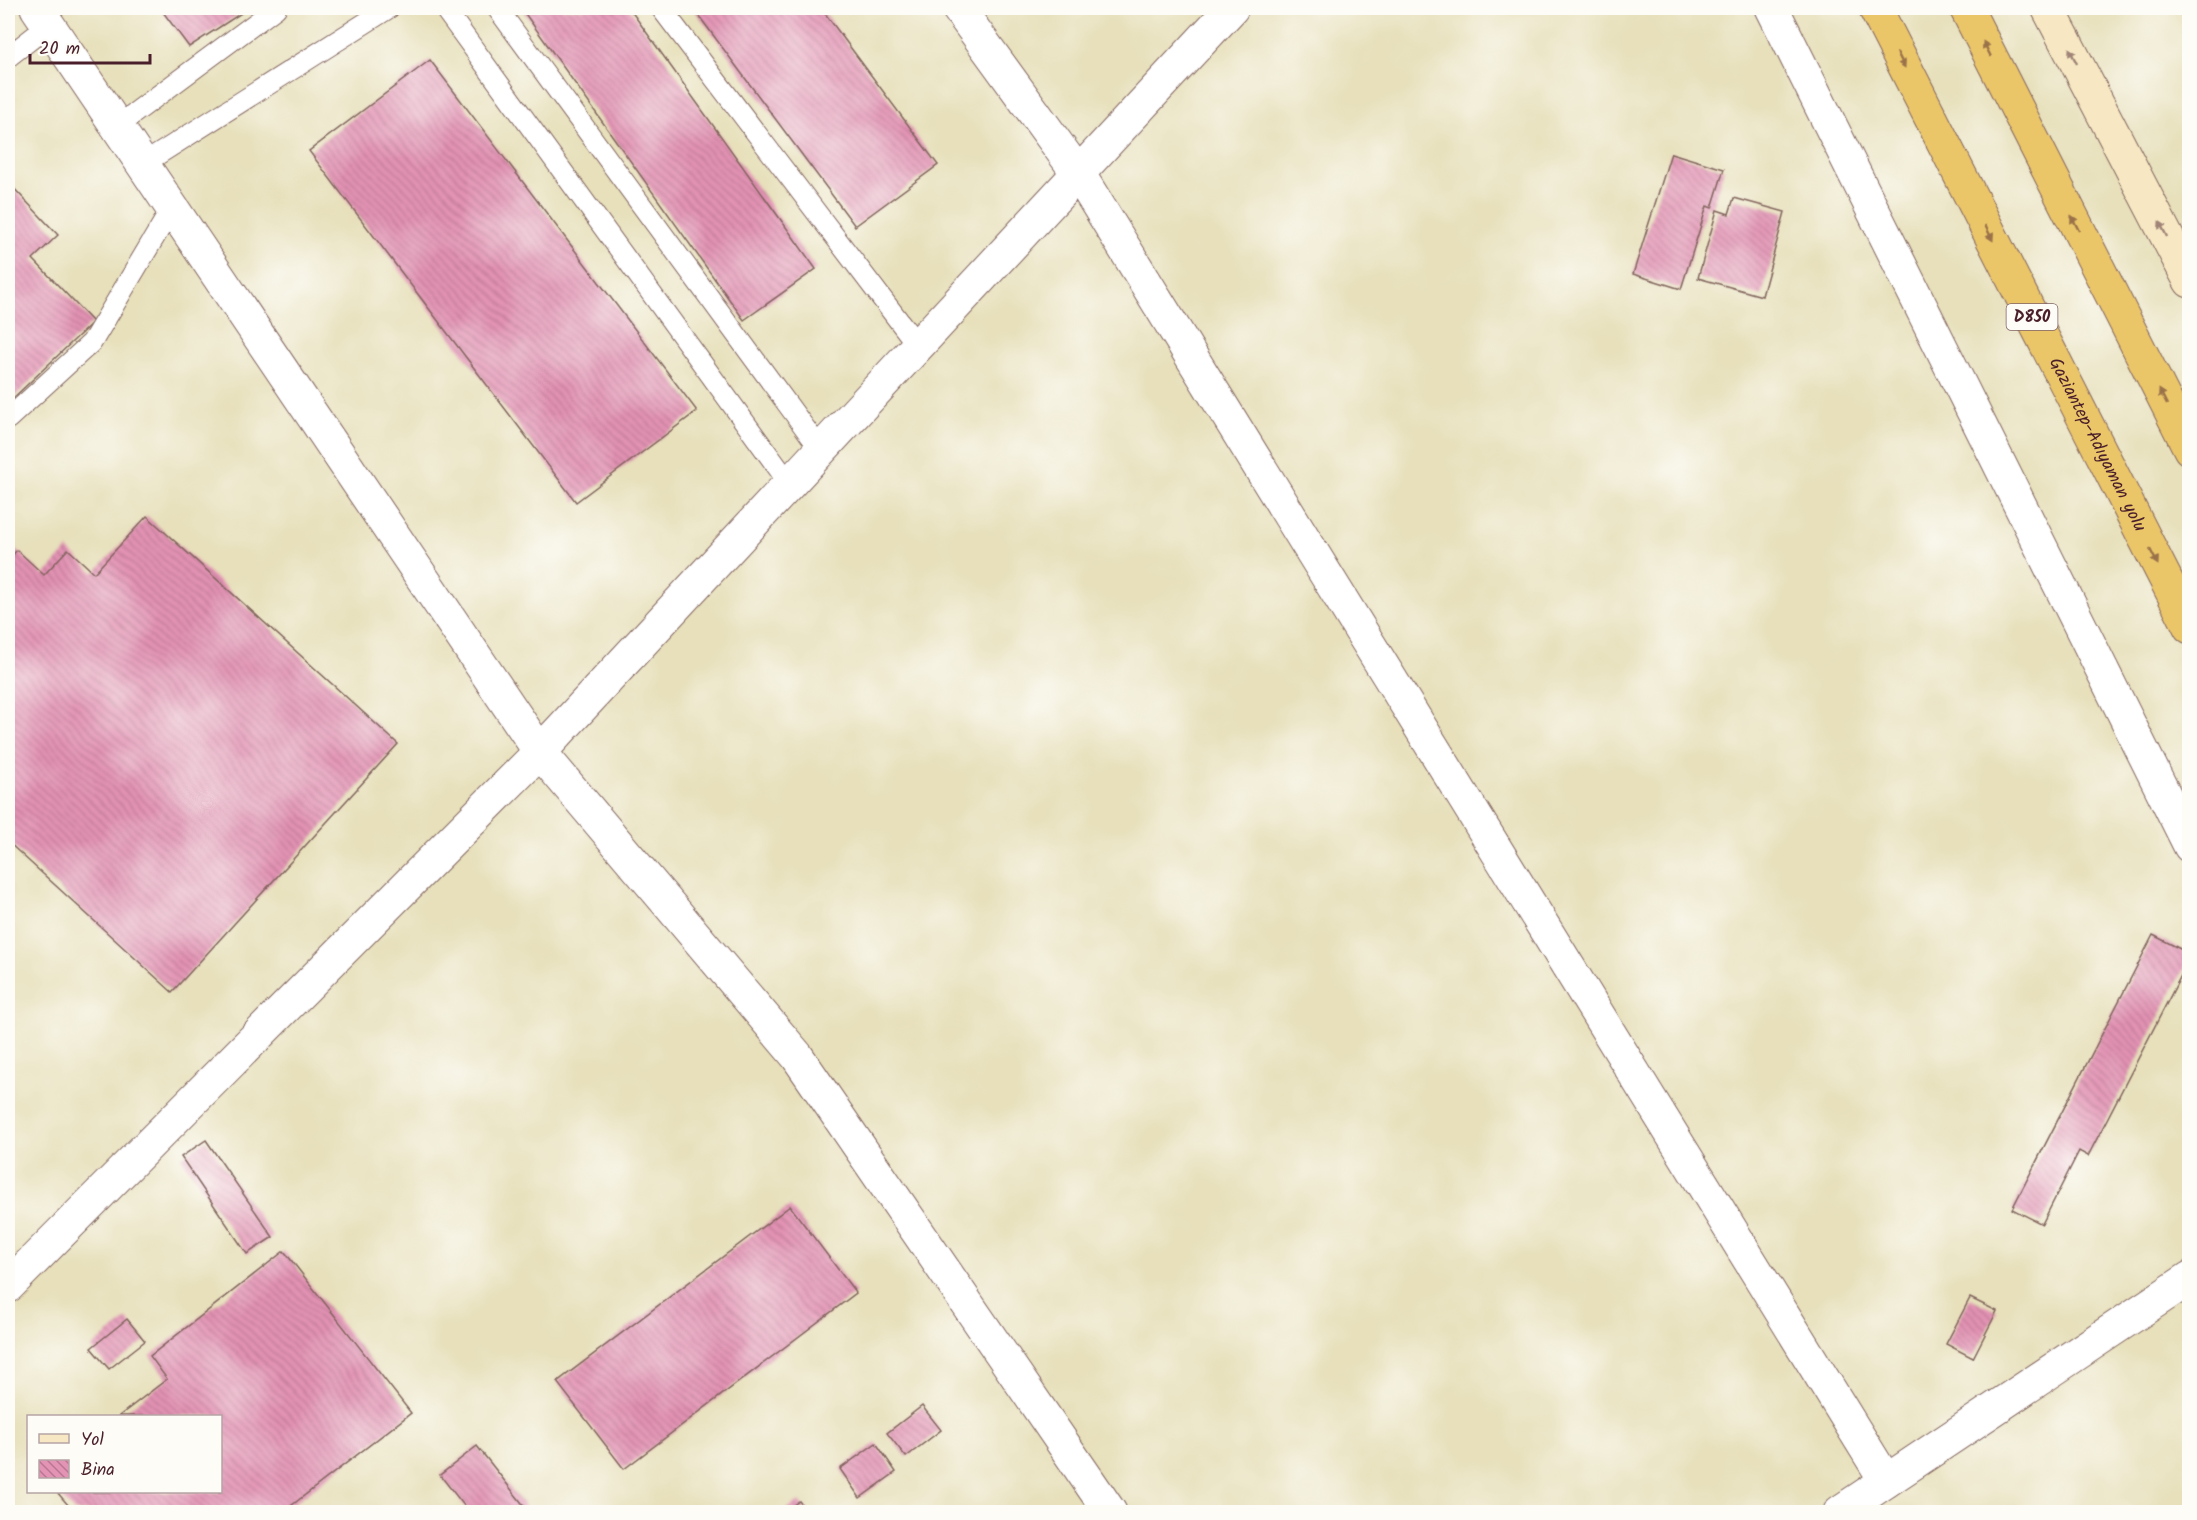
<svg xmlns="http://www.w3.org/2000/svg" width="2197" height="1520" font-family="Kalam,sans-serif">
<style>
.building{fill:url(#building-back-hatch)}
.lines{fill:none;stroke-linecap:round;stroke-linejoin:round}
.lane-casing{stroke:#81635d;stroke-width:22}
.street-casing{stroke:#81635d;stroke-width:35}
.secondary-casing{stroke:#81635d;stroke-width:35}
.highway-casing{stroke:#81635d;stroke-width:35}
.lane{stroke:#fff;stroke-width:20}
.street{stroke:#fff;stroke-width:33}
.secondary{stroke:#f7e8c3;stroke-width:33}
.highway{stroke:#ebc669;stroke-width:33}
.oneway{fill:#9a724a}
.oneway2{fill:#a08477}
.labels{text-anchor:middle;dominant-baseline:central;stroke-width:4.5;stroke-linejoin:round;paint-order:stroke}
.shield{fill:#fdfcf7;stroke:#806168;stroke-width:1.5}
.shield-label{font-size:16px;font-weight:bold;fill:#4a1f2b}
.street-label{font-size:18px;fill:#4a1f2b;stroke:#fdfcf7}
</style>
<defs>
<pattern id="building-back-hatch" width="6" height="6" patternUnits="userSpaceOnUse" patternTransform="scale(1.5)"><rect width="6" height="6" fill="#e393b4"/><path d="M-1 5l2 2M0 0l6 6M5-1l2 2" fill="none" stroke="#ba7793"/></pattern>
</defs>
<rect width="100%" height="100%" fill="#fdfcf7"/>
<filter id="ink" filterUnits="userSpaceOnUse"><feTurbulence type="fractalNoise" baseFrequency=".0167" numOctaves="2"/><feDisplacementMap in="SourceGraphic" scale="12" xChannelSelector="R" yChannelSelector="G"/><feConvolveMatrix kernelMatrix="1 2 1 2 8 2 1 2 1" color-interpolation-filters="sRGB"/></filter>
<filter id="wash" filterUnits="userSpaceOnUse"><feTurbulence type="fractalNoise" baseFrequency=".008" numOctaves="4" result="noise"/><feDisplacementMap in="SourceGraphic" scale="24" xChannelSelector="R" yChannelSelector="G"/><feGaussianBlur stdDeviation="1.35" result="paint"/><feColorMatrix in="noise" values="0 0 0 0 0 0 0 0 0 0 0 0 0 0 0 0 0 1.4 0 .05"/><feComposite in="paint" operator="in"/></filter>
<g filter="url(#wash)">
<rect width="100%" height="100%" fill="#e7e0bb"/>
<g id="blocks">
<!-- building -->
<g class="building">
<polygon points="160,8 249,8 189,47"/>
<polygon points="521,8 629,8 816,269 744,320"/>
<polygon points="693,8 821,8 938,165 855,226"/>
<polygon points="430,60 697,411 576,502 309,151"/>
<polygon points="1671,153 1724,169 1712,208 1707,206 1681,289 1633,274"/>
<polygon points="8,182 58,235 33,259 93,322 8,403"/>
<polygon points="1734,198 1785,212 1762,296 1698,278 1717,210 1729,214"/>
<polygon points="147,516 398,744 172,992 8,842 8,560 17,550 44,575 68,549 94,573"/>
<polygon points="2153,935 2190,954 2190,958 2088,1156 2079,1151 2042,1224 2012,1209"/>
<polygon points="206,1140 273,1237 247,1254 181,1157"/>
<polygon points="790,1206 856,1293 624,1469 557,1382"/>
<polygon points="284,1251 411,1413 283,1512 74,1512 57,1492 220,1492 220,1416 119,1416 167,1379 150,1356"/>
<polygon points="1970,1298 1997,1311 1973,1358 1946,1344"/>
<polygon points="127,1319 145,1341 109,1369 91,1348"/>
<polygon points="922,1406 941,1430 906,1457 887,1433"/>
<polygon points="876,1443 896,1472 860,1498 840,1469"/>
<polygon points="477,1446 529,1512 469,1512 440,1475"/>
<polygon points="799,1501 808,1512 784,1512"/>
</g>
</g>
</g>
<g filter="url(#ink)">
<use href="#blocks" fill-opacity="0" stroke="#81635d" stroke-width="1.5"/>
<g class="lines">
<!-- lane casing -->
<g class="lane-casing">
<g id="lane">
<polyline points="444,8 789,483"/>
<polyline points="497,8 821,450"/>
<polyline points="661,8 918,346"/>
<polyline points="8,57 49,25"/>
<polyline points="117,126 276,8"/>
<polyline points="143,164 389,8"/>
<polyline points="8,419 92,342 172,208"/>
</g>
</g>
<!-- street casing -->
<g class="street-casing">
<g id="street">
<polyline points="37,8 540,752 797,1056 1110,1512"/>
<polyline points="958,8 1078,173 1886,1481"/>
<polyline points="1772,8 2190,846"/>
<polyline points="8,1286 540,752 1232,8"/>
<polyline points="1840,1512 2190,1278"/>
</g>
</g>
<!-- secondary casing -->
<g class="secondary-casing">
<polyline id="secondary" points="2048,8 2190,281"/>
</g>
<!-- highway casing -->
<g class="highway-casing">
<g id="highway">
<path id="s1" d="M1875,8L2190,627"/>
<polyline points="1966,8 2190,449"/>
</g>
</g>
<!-- lane -->
<use href="#lane" class="lane"/>
<!-- street -->
<use href="#street" class="street"/>
<!-- secondary -->
<use href="#secondary" class="secondary"/>
<!-- highway -->
<use href="#highway" class="highway"/>
</g>
<!-- one-way arrows -->
<defs><path id="oneway-solid" d="M-6-.8H1V-3.2L6.5 0L1 3.2V.8H-6Z" transform="scale(1.5)"/></defs>
<g class="oneway">
<use href="#oneway-solid" transform="translate(1987 49) rotate(-117)"/>
<use href="#oneway-solid" transform="translate(1901 60) rotate(63)"/>
<use href="#oneway-solid" transform="translate(2075 223) rotate(-117)"/>
<use href="#oneway-solid" transform="translate(1989 233) rotate(63)"/>
<use href="#oneway-solid" transform="translate(2163 397) rotate(-117)"/>
<use href="#oneway-solid" transform="translate(2154 557) rotate(63)"/>
</g>
<g class="oneway2">
<use href="#oneway-solid" transform="translate(2073 56) rotate(-117)"/>
<use href="#oneway-solid" transform="translate(2163 229) rotate(-117)"/>
</g>
</g>
<g class="labels">
<!-- shield labels -->
<rect class="shield" x="2006.5" y="304" width="51" height="26" rx="4.5"/>
<g class="shield-label">
<text x="2032" y="317">D850</text>
</g>
<!-- street labels -->
<g class="street-label">
<text stroke="none"><textPath href="#s1" startOffset="490">Gaziantep-Adıyaman yolu</textPath></text>
</g>
</g>
<!-- margin -->
<rect width="2197" height="1520" fill="none" stroke="#fdfcf7" stroke-width="30"/>
<!-- legend -->
<rect x="27" y="1415" width="195" height="78" fill="#fdfcf7" stroke="#b5a4a5" stroke-width="1.5"/>
<rect x="39" y="1434" width="30" height="9" fill="#f7e8c3" stroke="#b5a4a5" stroke-width="1.5"/>
<text x="81" y="1445" font-size="18" fill="#4a1f2b">Yol</text>
<rect x="39" y="1460" width="30" height="18" fill="url(#building-back-hatch)" stroke="#b5a4a5" stroke-width="1.5"/>
<text x="81" y="1475" font-size="18" fill="#4a1f2b">Bina</text>
<!-- scale -->
<path d="M30 54v9h120v-9" fill="none" stroke="#4a1f2b" stroke-width="3"/>
<text x="39" y="54" font-size="18" fill="#4a1f2b" stroke="#fdfcf7" stroke-width="4.5" paint-order="stroke">20 m</text>
</svg>
